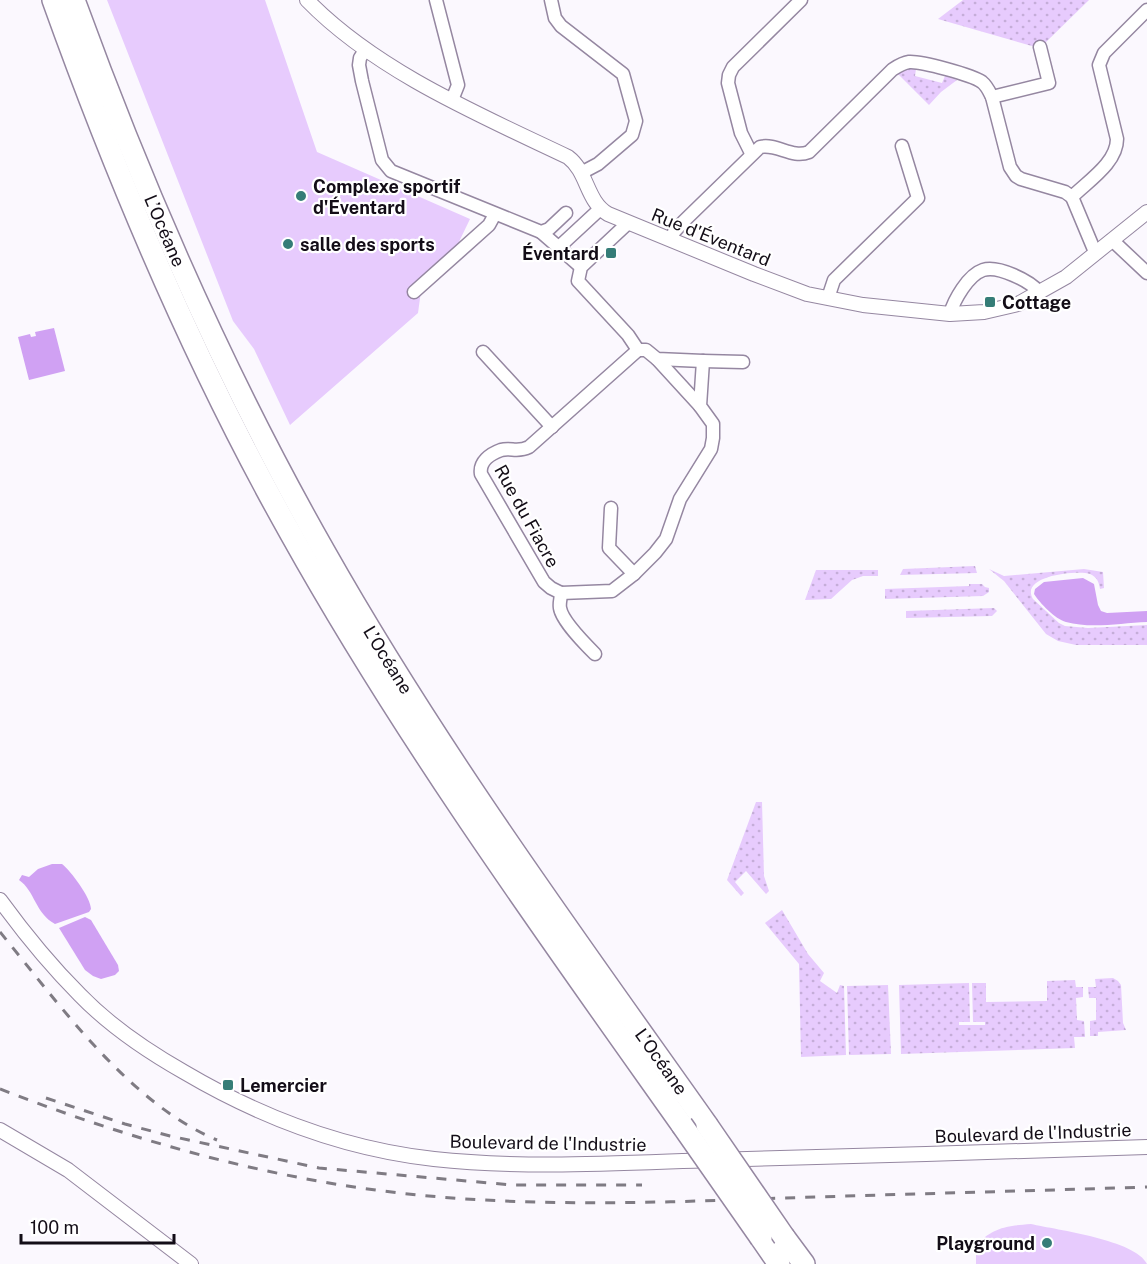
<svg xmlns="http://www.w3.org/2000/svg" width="1147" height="1264" font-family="'Public Sans',sans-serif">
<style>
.grass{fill:url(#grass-dots)}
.pitch{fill:#e7cbfd}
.water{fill:#d0a1f3}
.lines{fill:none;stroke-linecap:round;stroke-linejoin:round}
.minor-casing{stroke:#9587a1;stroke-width:15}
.tertiary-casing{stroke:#9587a1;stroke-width:16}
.motorway-casing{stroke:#9587a1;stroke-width:24}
.minor{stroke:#fff;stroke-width:12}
.tertiary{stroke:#fff;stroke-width:14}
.motorway{stroke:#fff;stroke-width:21}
.rail{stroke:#7f7b83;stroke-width:3;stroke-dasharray:10 10;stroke-linecap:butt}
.motorway-bridge-casing{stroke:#9587a1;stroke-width:24;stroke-linecap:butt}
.motorway-bridge{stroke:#fff;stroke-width:21}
.poi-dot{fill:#357d77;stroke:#fff;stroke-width:2}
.labels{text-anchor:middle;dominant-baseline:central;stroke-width:4.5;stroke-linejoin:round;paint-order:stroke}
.poi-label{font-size:18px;font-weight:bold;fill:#130d17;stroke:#fff;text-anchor:start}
.street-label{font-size:18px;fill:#130d17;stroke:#fff}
</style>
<defs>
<pattern id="grass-dots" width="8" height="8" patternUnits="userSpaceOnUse" patternTransform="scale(1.5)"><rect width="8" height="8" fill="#e7cbfd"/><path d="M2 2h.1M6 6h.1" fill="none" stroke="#c5add8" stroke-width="1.8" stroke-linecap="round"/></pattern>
</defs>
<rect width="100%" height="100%" fill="#fbf8fe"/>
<!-- grass -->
<g class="grass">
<polygon points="963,0 1089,0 1044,44 1032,46 938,19"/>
<polygon points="907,68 916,69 915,76 942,83 945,76 957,80 941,92 929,105 897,73"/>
<polygon points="975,566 977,573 900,575 903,569"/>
<path d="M989,569L1004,576L1084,569L1103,572L1104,588L1100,589C1099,582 1097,577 1090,574C1079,570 1019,575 1033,599L1059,623L1065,626L1088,628L1147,625V645H1076L1058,641L1046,634L1004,581Z"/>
<polygon points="816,570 878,570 878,576 863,576 852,580 831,599 805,600"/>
<polygon points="969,584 982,584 985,587 989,588 989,592 983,596 885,599 885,589 969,586"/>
<polygon points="994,608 997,611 992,616 906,618 906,611"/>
<polygon points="756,802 762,802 764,876 769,891 766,894 746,871 735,882 744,893 741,896 727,880"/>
<polygon points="782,910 808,954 824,973 820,981 837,993 840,985 844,986 846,1055 801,1057 799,964 765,923"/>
<polygon points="1113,978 1118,981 1121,985 1123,1023 1126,1030 1098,1032 1098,1036 1090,1036 1090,1021 1096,1020 1096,998 1089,998 1088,987 1096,987 1095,979"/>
<polygon points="1075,980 1076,987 1083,987 1083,997 1076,998 1077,1020 1084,1021 1085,1037 1074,1037 1075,1048 901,1054 899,985 969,983 970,1022 959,1022 959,1025 985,1025 985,1022 973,1022 972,983 986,983 986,1002 1047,1001 1047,981"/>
<polygon points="888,985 891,1054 849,1055 847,986"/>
</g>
<!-- pitch -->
<g class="pitch">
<polygon points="107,0 265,0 317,152 470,219 456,248 421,291 418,313 290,425 254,349 233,321"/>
<path d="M1031,1224C1057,1230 1136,1240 1147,1264H976V1244C996,1227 1005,1226 1031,1224Z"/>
</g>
<!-- water -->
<g class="water">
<polygon points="54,328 65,371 29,380 18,337 30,334 31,337 36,336 35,332"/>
<path d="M1083,578L1094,584L1098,605L1101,611L1107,613L1147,611V622C1121,623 1091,629 1066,622C1055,619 1040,603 1034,594L1035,589L1044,582Z"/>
<path d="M52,864H62C71,871 91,898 91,909L89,912L55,924C35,913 35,891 19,880L22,875L29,877L38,869Z"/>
<polygon points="85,917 91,920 118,965 119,971 115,975 101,979 93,976 85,970 59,928"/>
</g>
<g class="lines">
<!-- minor casing -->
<g class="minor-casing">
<g id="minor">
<polyline points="436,0 458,85 452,100"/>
<polyline points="551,0 555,18 561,26 623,74 636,121 632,135 598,164 581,173"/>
<polyline points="365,50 360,58 359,65 362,81 382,160 391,171 541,232 549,229 566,213"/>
<polyline points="992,97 1049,83 1040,47"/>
<polyline points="751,153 741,133 728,83 729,75 733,67 801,0"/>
<polyline points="628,223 581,267 578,281 628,335 638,350"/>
<polyline points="541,232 581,267"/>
<path d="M671,240L674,232L684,221L760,147C777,143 792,159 809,152L892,70C898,66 902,63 909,62C921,61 972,75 982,82C987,86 989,91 992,97L1010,167L1016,176L1021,179L1065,192L1072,197"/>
<polyline points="1112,240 1147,273"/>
<polyline points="559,247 600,209"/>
<path d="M1095,252L1072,197C1088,181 1117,163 1117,139L1099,65L1104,53L1147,10"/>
<polyline points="414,292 489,225 495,214"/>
<polyline points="828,298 834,280 918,198 902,146"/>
<path d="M950,314C954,300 968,275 983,270C998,265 1030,281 1039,292"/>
<polyline points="483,352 552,427"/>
<polyline points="657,359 700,406"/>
<polyline points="703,361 743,362"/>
<polyline points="611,508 609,548 634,574"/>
<polyline points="561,593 612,591 634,574 655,553 666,539 680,499 711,449 713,438 713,424 700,406 703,361 657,359 646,350 638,350"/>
<path d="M595,654C585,644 562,621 560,608C559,603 561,598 561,593L551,588L544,582L481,474C479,462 490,454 501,450C511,447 517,453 529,447L638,350"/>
</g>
</g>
<!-- tertiary casing -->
<g class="tertiary-casing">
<g id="tertiary">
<path d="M307,0C376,71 480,115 568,157C588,172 586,201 608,214L754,274L807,294L863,305L950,314L984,312L1018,304L1066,277L1147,212"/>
<path d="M0,900C24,933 51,966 80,995C110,1026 147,1051 184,1072C262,1118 344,1149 434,1159C527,1169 620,1163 713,1160C858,1157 1002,1151 1147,1147"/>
<polyline points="0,1130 68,1170 191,1264"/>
</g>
</g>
<!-- motorway casing -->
<g class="motorway-casing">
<g id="motorway">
<path d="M53,0C119,184 195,364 291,534C406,740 546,933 682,1125"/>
<path id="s1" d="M74,0C143,190 224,375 324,551C437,751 574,937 707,1125"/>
<polyline points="784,1237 804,1264"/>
<polyline points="761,1238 779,1264"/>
</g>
</g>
<!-- minor -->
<use href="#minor" class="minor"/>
<!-- tertiary -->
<use href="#tertiary" class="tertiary"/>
<!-- motorway -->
<use href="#motorway" class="motorway"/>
<!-- rail -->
<g class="rail">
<path d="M0,932C60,1005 129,1103 217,1140"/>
<path d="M0,1089C124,1137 250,1174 383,1191C516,1208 651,1203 785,1198C906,1194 1026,1191 1147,1187"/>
<polyline points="46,1098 125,1124 170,1136 319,1168 512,1185 642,1185"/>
</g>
<!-- motorway-bridge casing -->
<g class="motorway-bridge-casing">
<g id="motorway-bridge">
<polyline points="682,1125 761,1238"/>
<polyline points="707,1125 784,1237"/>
</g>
</g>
<!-- motorway-bridge -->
<use href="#motorway-bridge" class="motorway-bridge"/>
</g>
<!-- markers -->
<g class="poi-dot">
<circle cx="301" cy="196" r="6"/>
<circle cx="288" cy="244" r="6"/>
<rect x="605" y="247" width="12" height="12" rx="3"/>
<rect x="984" y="296" width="12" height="12" rx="3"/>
<rect x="222" y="1079" width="12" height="12" rx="3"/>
<circle cx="1047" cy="1243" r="6"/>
</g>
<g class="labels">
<!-- poi labels -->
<g class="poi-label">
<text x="313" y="186">Complexe sportif<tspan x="313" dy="21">d'Éventard</tspan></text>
<text x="300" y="244">salle des sports</text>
<text x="599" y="253" text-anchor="end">Éventard</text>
<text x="1002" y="302">Cottage</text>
<text x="240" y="1085">Lemercier</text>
<text x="1035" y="1243" text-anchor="end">Playground</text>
</g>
<!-- street labels -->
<g class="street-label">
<text stroke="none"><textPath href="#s1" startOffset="248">L’Océane</textPath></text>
<text transform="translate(711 237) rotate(22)">Rue d'Éventard</text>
<text transform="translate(527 516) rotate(61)">Rue du Fiacre</text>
<text stroke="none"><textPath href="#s1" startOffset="732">L’Océane</textPath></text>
<text stroke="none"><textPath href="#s1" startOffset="1218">L’Océane</textPath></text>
<text transform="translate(1033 1133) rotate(-2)">Boulevard de l'Industrie</text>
<text transform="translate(548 1143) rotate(1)">Boulevard de l'Industrie</text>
</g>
</g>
<!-- scale -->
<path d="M21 1234v9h153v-9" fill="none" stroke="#130d17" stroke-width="3"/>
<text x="30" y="1234" font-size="18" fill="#130d17" stroke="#ffffff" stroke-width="4.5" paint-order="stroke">100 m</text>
</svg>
